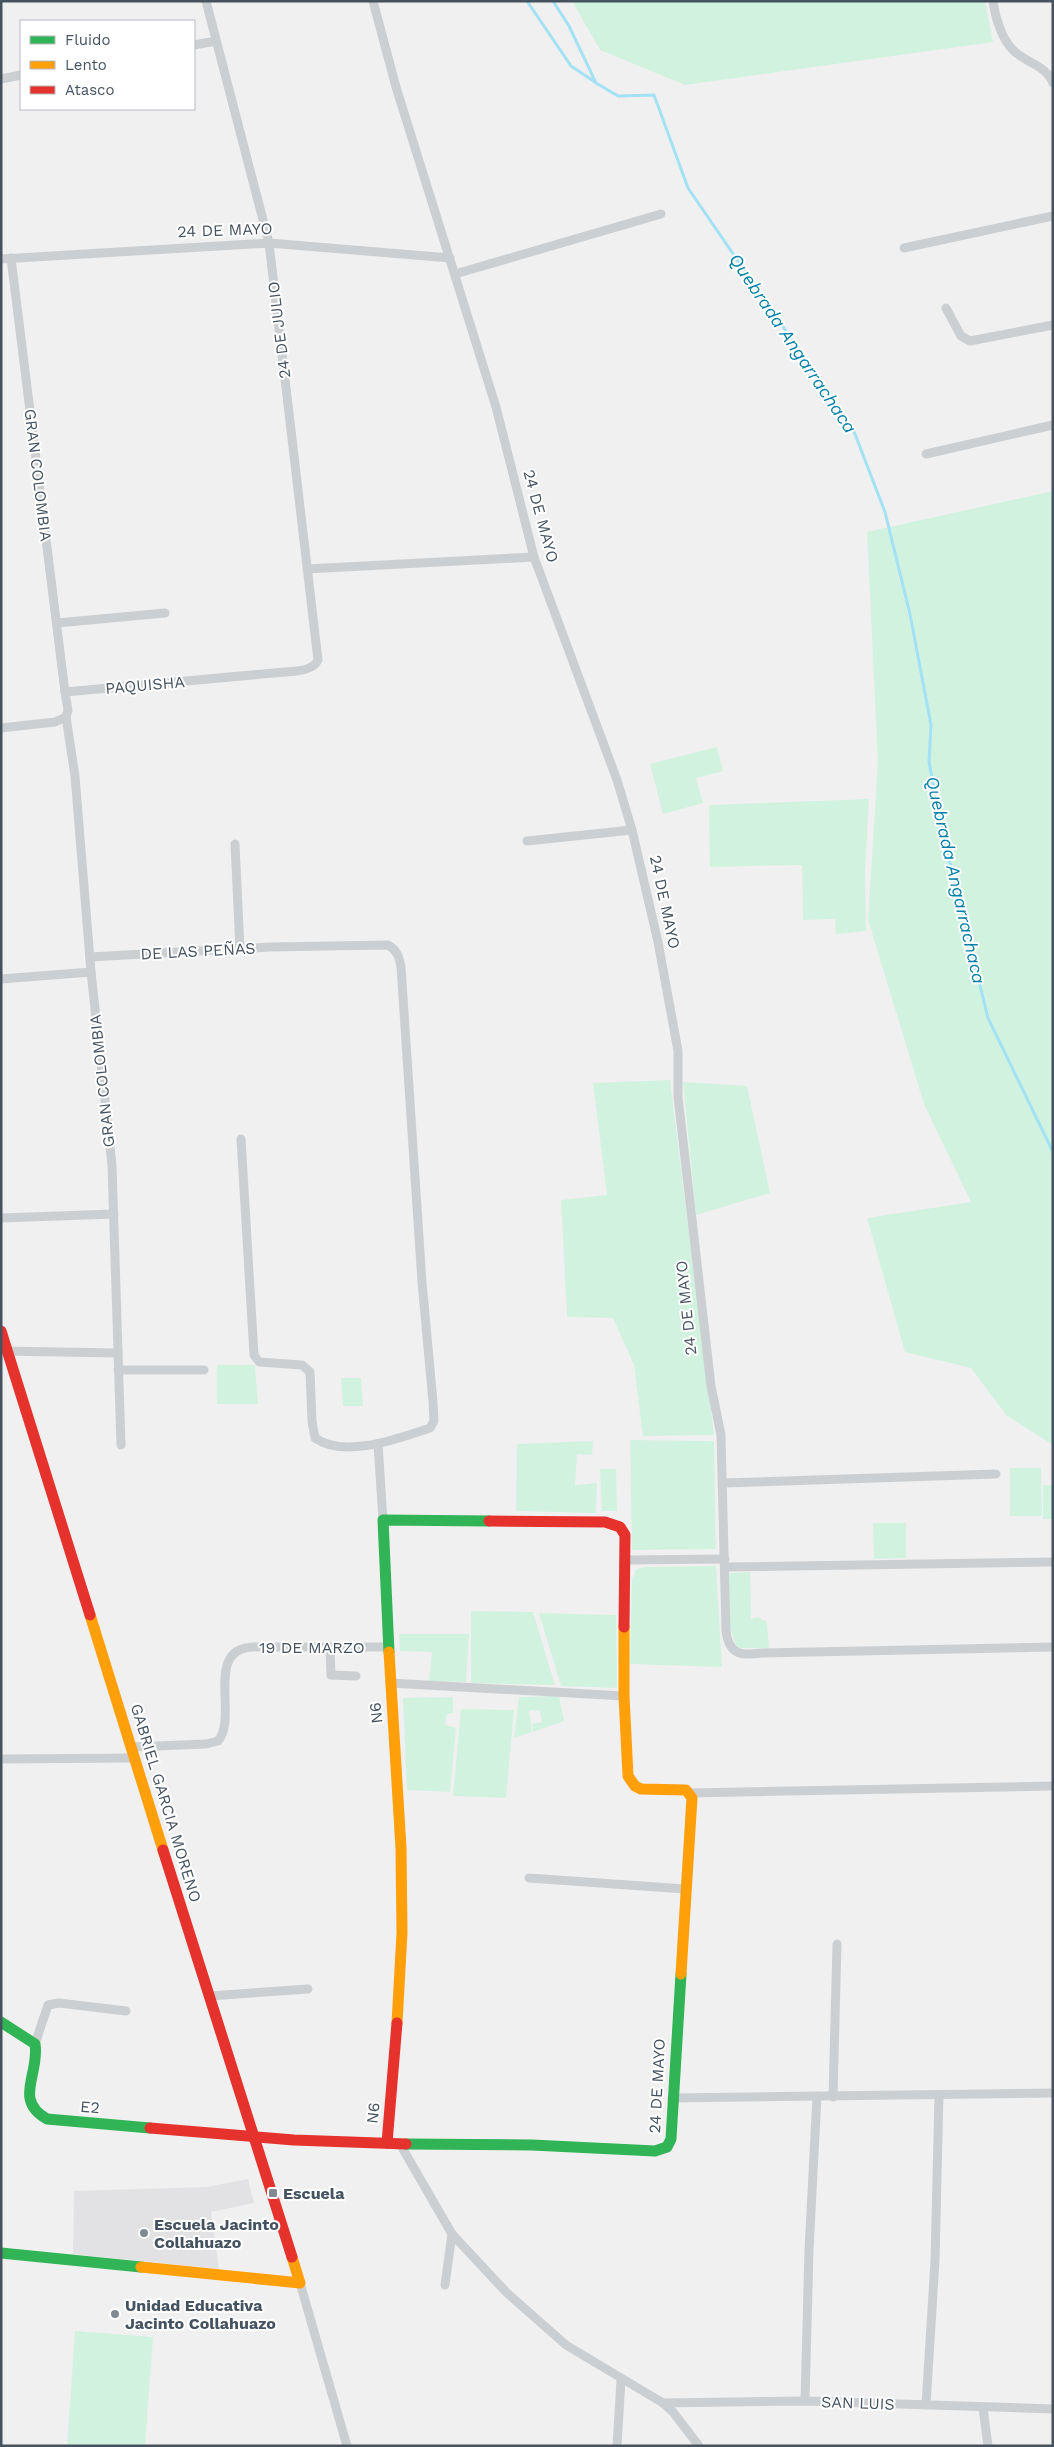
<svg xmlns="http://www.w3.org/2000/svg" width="1054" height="2447" font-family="'Work Sans',sans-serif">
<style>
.education{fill:#e2e1e3}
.green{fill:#d2f2e0}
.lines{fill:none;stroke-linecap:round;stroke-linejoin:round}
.stream{stroke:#a3e1f4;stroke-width:3}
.street{stroke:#cccfd1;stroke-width:9}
.fast{stroke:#30b455;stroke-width:11}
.slow{stroke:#ff9f0a;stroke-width:11}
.jam{stroke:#e5322d;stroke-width:11}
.poi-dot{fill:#818992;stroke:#fff;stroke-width:2}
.labels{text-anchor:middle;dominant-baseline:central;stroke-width:4;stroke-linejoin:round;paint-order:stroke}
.street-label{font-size:16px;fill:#45525f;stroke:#fff}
.poi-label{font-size:16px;font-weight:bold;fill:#45525f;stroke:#fff;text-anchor:start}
.water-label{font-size:18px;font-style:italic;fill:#0280a7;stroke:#fff}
</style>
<rect width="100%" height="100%" fill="#f1f0f0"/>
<!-- education -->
<polygon class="education" points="248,2179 254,2203 211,2212 219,2269 73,2254 74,2191 207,2187"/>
<!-- green -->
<g class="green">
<polygon points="572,1 985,1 993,42 685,85 600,50"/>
<polygon points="1053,491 1053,1445 1006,1415 971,1368 905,1352 867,1218 971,1202 924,1104 868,920 878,763 867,532"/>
<polygon points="717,747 723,771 696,778 703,803 663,814 650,764"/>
<polygon points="869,799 865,869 866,931 836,934 835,919 803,920 802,865 710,867 709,805"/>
<polygon points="670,1080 714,1435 643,1436 634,1365 613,1318 567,1317 561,1200 607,1195 593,1083"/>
<polygon points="683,1082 747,1086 770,1193 696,1215"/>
<polygon points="217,1365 255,1365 258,1404 217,1404"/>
<polygon points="341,1378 361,1378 363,1406 343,1406"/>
<polygon points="630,1440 714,1441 716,1549 632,1550"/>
<polygon points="593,1441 592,1455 577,1454 575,1485 597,1483 596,1513 516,1511 517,1444"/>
<polygon points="1010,1468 1041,1468 1042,1516 1010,1516"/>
<polygon points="600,1469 616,1469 617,1511 602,1511"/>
<rect x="1043" y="1485" width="10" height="34"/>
<polygon points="873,1523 906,1523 906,1558 874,1559"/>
<polygon points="716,1566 722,1667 630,1664 632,1579 636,1570 643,1567"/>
<polygon points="750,1572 751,1619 758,1617 767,1622 769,1648 737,1648 730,1628 729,1573"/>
<polygon points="471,1611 533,1612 555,1685 471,1683"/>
<polygon points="539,1613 616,1615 617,1688 561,1686"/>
<polygon points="399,1634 469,1634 466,1682 429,1681 432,1652 400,1651"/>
<polygon points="559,1696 564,1721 533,1732 532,1724 542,1722 540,1711 529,1710 532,1732 514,1738 519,1697"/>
<polygon points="453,1697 453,1713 447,1714 445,1725 456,1728 450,1792 407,1790 403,1698"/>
<polygon points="461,1709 514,1710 506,1798 453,1796"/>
<polygon points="75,2331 153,2337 145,2446 67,2446"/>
</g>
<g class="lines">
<!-- stream -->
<g class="stream">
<polyline points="527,1 571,66 595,82"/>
<polyline points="553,1 569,26 596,83 618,96 654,95 688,188 853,429 885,512 910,614 931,725 929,762 941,826 988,1018 1053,1152"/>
</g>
<!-- street -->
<g class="street">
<path d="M373,1L396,87L496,407L534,557L617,780L632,830L658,942L678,1051V1097L711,1386L721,1435L726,1631C729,1655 741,1656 762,1653L1053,1647"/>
<path d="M993,1C995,17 1002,40 1014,51C1026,63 1046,65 1053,83"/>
<polyline points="194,45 216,41"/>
<polyline points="1,79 21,75"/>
<polyline points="904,248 1053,216"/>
<polyline points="11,258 65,692"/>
<polyline points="1,259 269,243 450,258"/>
<polyline points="455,274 661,214"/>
<polyline points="946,308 961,336 970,341 1053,325"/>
<polyline points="926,454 1053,425"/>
<polyline points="307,569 534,557"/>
<polyline points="57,623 165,613"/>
<polyline points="66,717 75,776 91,972 112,1165 121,1445"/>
<path d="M1,728L55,722L66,717L68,710L65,692L285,672C296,671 313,671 318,660L269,243L206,1"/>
<polyline points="527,841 632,830"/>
<polyline points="235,844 240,949"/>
<path d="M90,957L270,947L388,945C397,950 399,956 401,967L422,1282L433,1402L434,1421L430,1428C399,1438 345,1459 315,1438L312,1421L310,1372L302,1365L259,1362L254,1355L241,1139"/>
<polyline points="1,979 91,972"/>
<polyline points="1,1218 114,1214"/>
<polyline points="1,1351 118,1353"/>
<polyline points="118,1370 204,1370"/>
<polyline points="378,1444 383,1520"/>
<polyline points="724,1483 996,1474"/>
<polyline points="626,1560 725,1559"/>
<polyline points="725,1567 1053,1562"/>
<polyline points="330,1647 331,1675 356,1676"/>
<polyline points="390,1683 624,1696"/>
<path d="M132,1747L206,1744L218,1741C239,1717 203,1648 254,1647H389"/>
<polyline points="1,1759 135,1758"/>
<polyline points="690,1793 1053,1786"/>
<polyline points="529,1878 685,1889"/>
<polyline points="210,1996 308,1989"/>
<polyline points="35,2044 48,2005 59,2003 126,2011"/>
<polyline points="833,2097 837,1944"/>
<polyline points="672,2098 1053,2093"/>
<polyline points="400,2144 452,2234 506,2292 566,2345 663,2403 673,2412 699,2446"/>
<polyline points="300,2283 347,2446"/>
<polyline points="445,2285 452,2234"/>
<polyline points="805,2401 809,2250 817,2096"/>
<polyline points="663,2403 805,2401 1053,2409"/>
<polyline points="926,2405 935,2261 939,2095"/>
<polyline points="983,2408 988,2446"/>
<polyline points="617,2446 621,2380"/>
</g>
<!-- fast -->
<g class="fast">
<polyline points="389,1652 383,1520 489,1521"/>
<path d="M1,2022L35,2044C40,2074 13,2100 47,2119L150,2128"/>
<polyline points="406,2144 532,2145 655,2151 667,2147 671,2139 681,1974"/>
<polyline points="1,2253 141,2267"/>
</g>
<!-- slow -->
<g class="slow">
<polyline points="90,1615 163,1850"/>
<polyline points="624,1627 624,1696 628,1776 635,1786 641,1789 686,1790 692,1798 681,1974"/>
<polyline points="389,1652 401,1848 402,1933 397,2023"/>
<polyline points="141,2267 300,2283 292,2257"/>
</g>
<!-- jam -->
<g class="jam">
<polyline points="1,1331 90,1615"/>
<polyline points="489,1521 605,1522 620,1527 625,1535 624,1627"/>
<polyline points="163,1850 292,2257"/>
<polyline points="150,2128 294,2140 406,2144"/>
<polyline points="387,2143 397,2023"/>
</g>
</g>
<!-- markers -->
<g class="poi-dot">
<rect x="268" y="2188" width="10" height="10" rx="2.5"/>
<circle cx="144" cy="2233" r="5"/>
<circle cx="115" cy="2314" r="5"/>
</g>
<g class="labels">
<!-- street labels -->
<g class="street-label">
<text transform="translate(225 230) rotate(-2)">24 DE MAYO</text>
<text transform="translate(279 330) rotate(-97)">24 DE JULIO</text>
<text transform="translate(38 475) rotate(83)">GRAN COLOMBIA</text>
<text transform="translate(541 516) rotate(75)">24 DE MAYO</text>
<text transform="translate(145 685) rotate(-5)">PAQUISHA</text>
<text transform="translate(665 902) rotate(78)">24 DE MAYO</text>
<text transform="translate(198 951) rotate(-3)">DE LAS PEÑAS</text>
<text transform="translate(102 1081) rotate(-96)">GRAN COLOMBIA</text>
<text transform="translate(686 1308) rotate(-96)">24 DE MAYO</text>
<text x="312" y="1647">19 DE MARZO</text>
<text transform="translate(376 1713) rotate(-96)">N6</text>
<text transform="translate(166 1803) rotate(73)">GABRIEL GARCIA MORENO</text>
<text transform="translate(657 2086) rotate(-87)">24 DE MAYO</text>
<text transform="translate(90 2107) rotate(5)">E2</text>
<text transform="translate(373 2113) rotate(-83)">N6</text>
<text transform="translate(858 2403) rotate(2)">SAN LUIS</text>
</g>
<!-- poi labels -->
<g class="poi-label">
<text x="283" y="2193">Escuela</text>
<text x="154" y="2224">Escuela Jacinto<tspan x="154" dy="18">Collahuazo</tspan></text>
<text x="125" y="2305">Unidad Educativa<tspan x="125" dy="18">Jacinto Collahuazo</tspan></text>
</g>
<!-- water labels -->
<g class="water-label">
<text transform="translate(793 343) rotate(56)">Quebrada Angarrachaca</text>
<text transform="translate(956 880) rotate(77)">Quebrada Angarrachaca</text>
</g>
</g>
<!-- border -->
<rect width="1054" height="2447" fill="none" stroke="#45525f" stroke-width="5"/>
<!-- legend -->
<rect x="20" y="20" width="175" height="90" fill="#ffffff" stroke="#b5babf"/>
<rect x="30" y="36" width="25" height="8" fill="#30b455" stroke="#b5babf"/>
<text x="65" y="45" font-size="15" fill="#45525f">Fluido</text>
<rect x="30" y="61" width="25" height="8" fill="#ff9f0a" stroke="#b5babf"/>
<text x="65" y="70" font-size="15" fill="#45525f">Lento</text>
<rect x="30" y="86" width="25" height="8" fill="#e5322d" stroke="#b5babf"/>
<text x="65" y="95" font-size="15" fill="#45525f">Atasco</text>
</svg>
